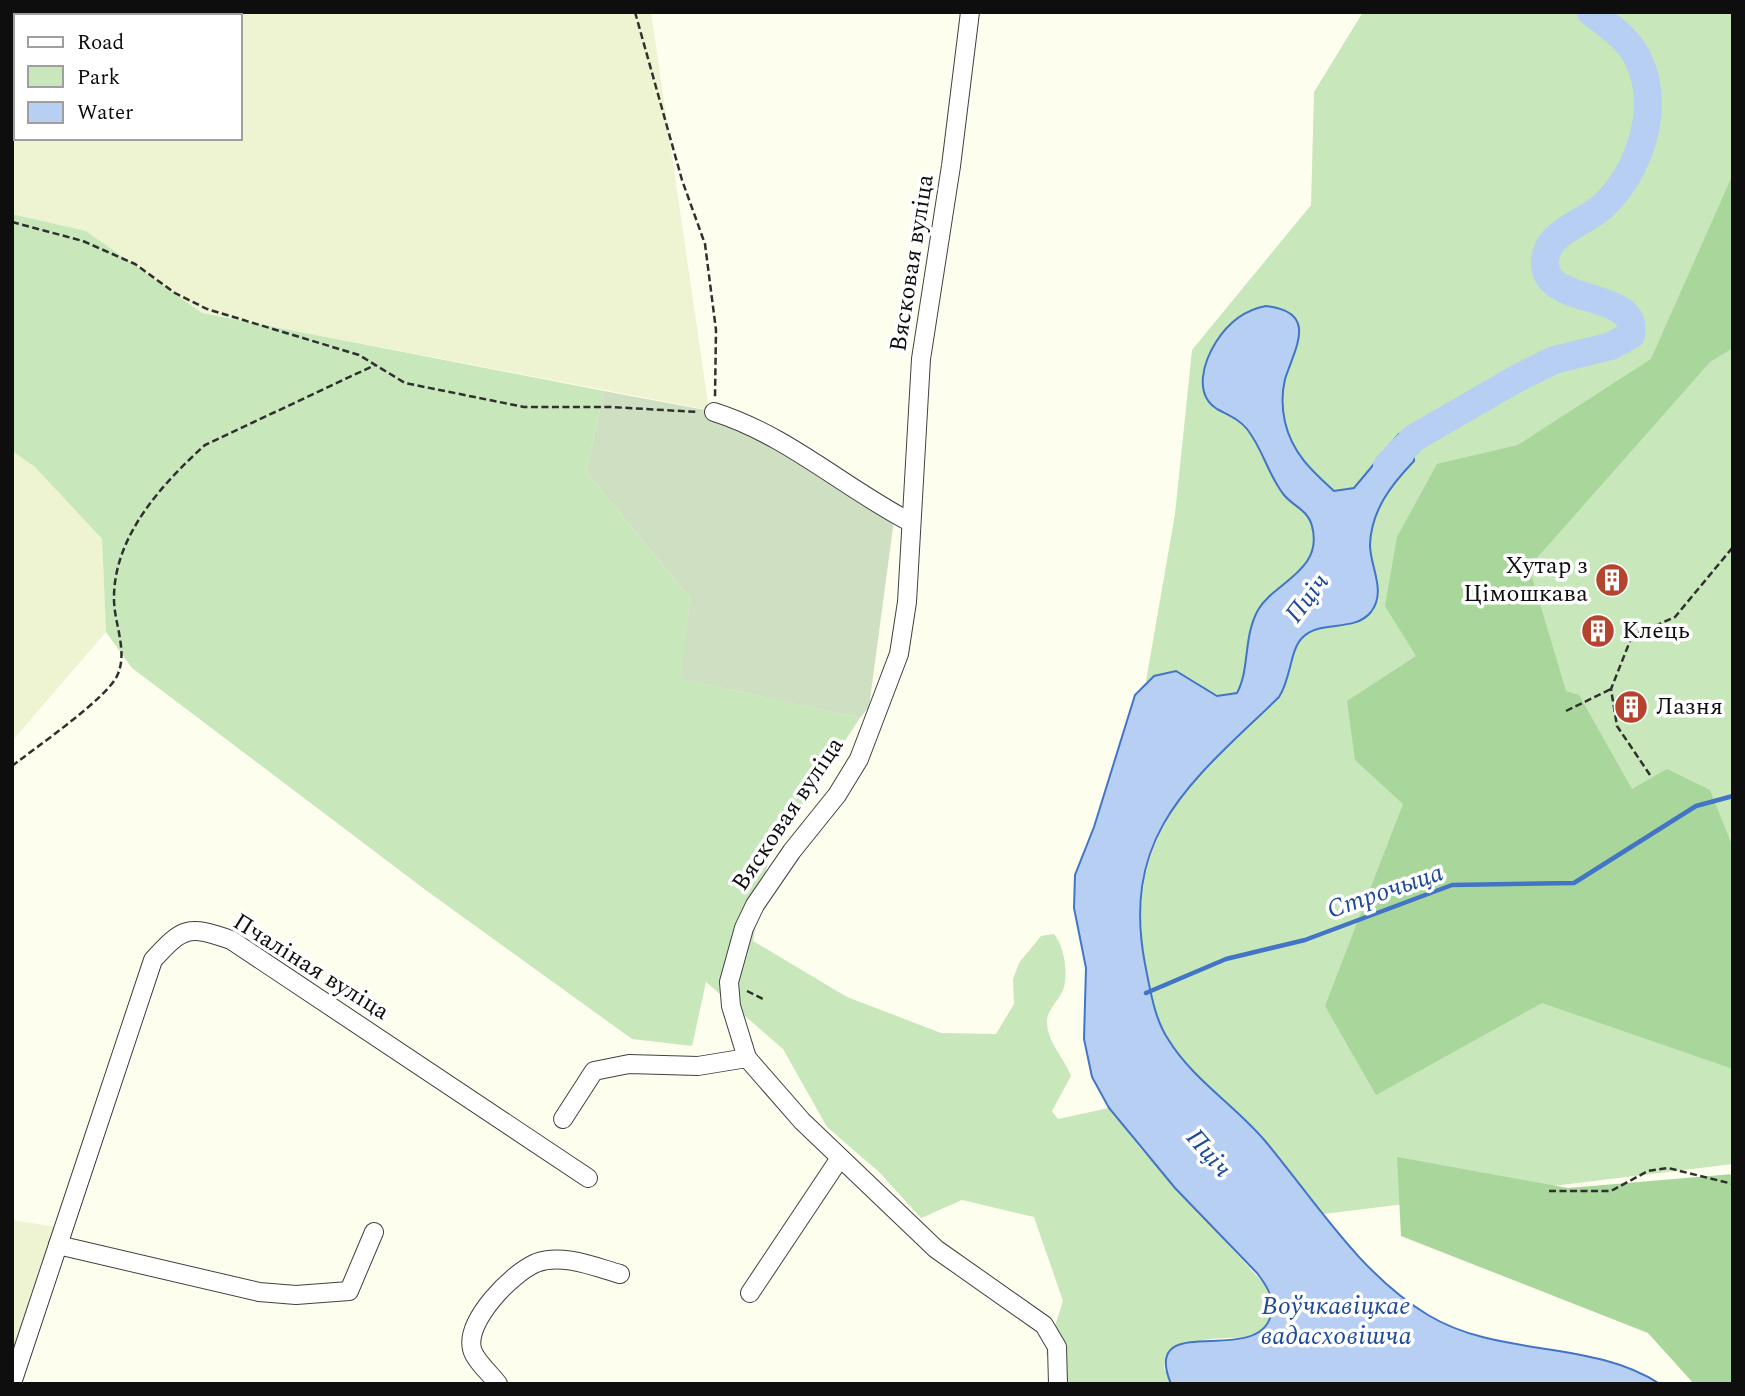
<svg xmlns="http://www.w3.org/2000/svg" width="1745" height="1396" font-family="Spectral,serif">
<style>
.farmland{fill:#eef3d1;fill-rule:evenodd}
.green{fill:#c8e7bb}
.forest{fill:#a9d69b}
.cemetery{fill:#cfdfc1}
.water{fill:#b7cff2;stroke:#4275c5;stroke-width:2}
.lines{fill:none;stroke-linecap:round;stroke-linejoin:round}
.stream{stroke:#4275c5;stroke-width:4.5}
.river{stroke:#b7cff2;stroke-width:28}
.minor-casing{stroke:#414141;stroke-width:20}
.path{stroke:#303030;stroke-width:2.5;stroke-dasharray:7 3.5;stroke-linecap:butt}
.minor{stroke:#fff;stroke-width:18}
.labels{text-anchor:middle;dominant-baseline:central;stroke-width:7;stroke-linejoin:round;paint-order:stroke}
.street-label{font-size:24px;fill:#0e0e0e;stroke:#fff}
.poi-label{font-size:24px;fill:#0e0e0e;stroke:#fff;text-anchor:start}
.water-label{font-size:26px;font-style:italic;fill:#1e4998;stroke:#fff}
</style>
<rect width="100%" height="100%" fill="#fefeef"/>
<!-- farmland -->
<g class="farmland">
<path d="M12,12H651L709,410L202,313L86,231L12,214ZM16,16H240V138H16Z"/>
<polygon points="12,451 35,467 102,539 106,632 12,741"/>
<polygon points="12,1220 56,1227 12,1362"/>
</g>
<!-- green -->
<g class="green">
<path d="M1363,12H1733V1164L1323,1214C1299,1183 1277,1150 1249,1123C1222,1095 1188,1073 1167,1039C1155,1019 1150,991 1146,968C1127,865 1166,801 1239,733L1146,681L1175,514L1192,350L1311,205L1314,92Z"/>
<path d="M12,214L86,231L202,313L604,391L586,472L690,598L682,679L860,718L769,855L753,941L847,997L941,1033L996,1034L1014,1004L1013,979L1019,963L1041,936L1054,934C1064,946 1068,971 1064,987C1061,999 1047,1009 1047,1021C1047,1043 1064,1057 1071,1076L1052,1111L1058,1119L1109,1108L1140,1148L1266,1286C1291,1354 1229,1331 1195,1342C1185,1345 1175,1351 1165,1356L1164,1368L1171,1384H1070L1046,1354L1063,1301L1034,1217L962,1200L921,1218L879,1172L827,1127L783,1049L706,982L692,1046L632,1039L427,891L132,668L106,632L102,539L35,467L12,451Z"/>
</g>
<!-- forest -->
<g class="forest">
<polygon points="1733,174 1733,348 1710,362 1529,567 1566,691 1579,695 1632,789 1667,769 1710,790 1733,848 1733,1069 1542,1003 1376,1095 1325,1006 1403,804 1355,760 1347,701 1416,656 1385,606 1397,537 1437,464 1518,445 1651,359"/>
<polygon points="1397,1157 1568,1188 1733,1174 1733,1384 1694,1384 1648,1333 1401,1236"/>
</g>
<!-- cemetery -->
<polygon class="cemetery" points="604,391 716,412 894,520 869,707 860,718 681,679 690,598 586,472"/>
<!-- water -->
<path class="water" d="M1266,306C1319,312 1295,348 1285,379C1282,392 1282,409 1285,422C1292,453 1312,471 1334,491L1354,488L1399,434L1414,438V461C1392,484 1371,510 1370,545C1370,567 1387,591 1371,612C1354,633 1320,619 1302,638C1290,650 1291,679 1279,697C1195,779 1120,831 1145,964C1150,988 1154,1018 1168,1039C1193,1080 1236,1106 1266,1142C1316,1202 1360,1274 1428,1315C1499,1358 1591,1339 1660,1384H1171C1140,1310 1253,1366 1270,1318C1277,1301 1267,1286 1257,1273L1175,1188L1109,1108L1092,1077L1084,1039L1086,968L1074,908L1075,875L1094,827L1135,695L1154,676L1176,671L1217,696L1237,693C1250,669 1243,637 1258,610C1274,582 1324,571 1312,526C1308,510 1293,506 1284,495C1268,475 1263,449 1247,429C1239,419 1228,415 1217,409C1193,394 1204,361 1216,342C1228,323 1244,310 1266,306Z"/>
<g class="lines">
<!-- stream -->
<polyline class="stream" points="1146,993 1226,959 1305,940 1452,885 1574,883 1696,806 1733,796"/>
<!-- river -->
<path class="river" d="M1387,466L1414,438L1516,379L1554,360L1611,346L1631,335C1640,286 1534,310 1546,255C1551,231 1586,222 1602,207C1639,173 1661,109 1639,61C1630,40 1609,26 1591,12"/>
<!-- minor casing -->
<g class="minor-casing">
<g id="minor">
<polyline points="970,12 951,166 921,359 907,602 899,654 859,759 837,795 792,851 755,905 744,928 729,982 731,1006 747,1058 802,1121 936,1249 1044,1325 1057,1347 1058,1384"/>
<path d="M714,412C787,435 843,487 910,522"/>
<polyline points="563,1119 594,1071 629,1064 698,1066 747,1058"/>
<path d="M58,1245L153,960C183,927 188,925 231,940L588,1178"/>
<polyline points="750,1293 840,1158"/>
<polyline points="12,1383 58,1245 259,1292 296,1295 349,1291 374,1232"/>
<path d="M498,1384C491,1374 475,1361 472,1349C465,1321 512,1273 536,1263C562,1253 595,1267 620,1274"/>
</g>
</g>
<!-- path -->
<g class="path">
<polyline points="635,12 682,180 705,244 716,330 715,397"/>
<polyline points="12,222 83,241 135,264 175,293 207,309 359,355 405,383 524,407 611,407 698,412"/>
<polyline points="1566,711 1611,689"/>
<path d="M12,766C35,748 106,699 117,676C129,651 113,622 114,596C115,535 162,484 205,445L375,365"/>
<polyline points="1650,775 1617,726 1611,689 1632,636 1675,617 1733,547"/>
<polyline points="747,991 765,1000"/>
<polyline points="1549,1191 1611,1191 1648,1171 1668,1168 1733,1184"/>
</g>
<!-- minor -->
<use href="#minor" class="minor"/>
</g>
<!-- icons -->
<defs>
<g id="building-disc" transform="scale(1.75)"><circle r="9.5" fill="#b5442e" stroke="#fff"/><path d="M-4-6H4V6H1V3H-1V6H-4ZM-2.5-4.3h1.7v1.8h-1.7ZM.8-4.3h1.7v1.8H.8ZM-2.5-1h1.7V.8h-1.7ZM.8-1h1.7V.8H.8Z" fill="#fff"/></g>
</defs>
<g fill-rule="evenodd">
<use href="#building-disc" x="1612" y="580"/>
<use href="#building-disc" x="1598" y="631"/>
<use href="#building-disc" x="1631" y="707"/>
</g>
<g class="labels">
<!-- street labels -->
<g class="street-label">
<text transform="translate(912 263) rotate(-81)">Вясковая вуліца</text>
<text transform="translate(788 814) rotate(-56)">Вясковая вуліца</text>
<text transform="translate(311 967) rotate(32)">Пчаліная вуліца</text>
</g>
<!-- poi labels -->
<g class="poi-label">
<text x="1588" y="566" text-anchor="end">Хутар з<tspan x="1588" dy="28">Цімошкава</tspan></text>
<text x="1622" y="631">Клець</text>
<text x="1656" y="707">Лазня</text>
</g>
<!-- water labels -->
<g class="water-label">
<text transform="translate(1307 598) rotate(-53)">Пціч</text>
<text transform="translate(1385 891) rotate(-19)">Строчыца</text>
<text transform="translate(1209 1153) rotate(49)">Пціч</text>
<text x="1336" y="1306">Воўчкавіцкае<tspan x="1336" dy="30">вадасховішча</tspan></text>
</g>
</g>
<!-- border -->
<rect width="1745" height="1396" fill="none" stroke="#0e0e0e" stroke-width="28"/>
<!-- legend -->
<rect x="14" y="14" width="228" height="126" fill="#ffffff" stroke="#9f9f9f" stroke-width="2"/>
<rect x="28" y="37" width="35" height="10" fill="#ffffff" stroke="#9f9f9f" stroke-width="2"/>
<text x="77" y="49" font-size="21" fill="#0e0e0e">Road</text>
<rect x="28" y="66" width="35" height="21" fill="#c8e7bb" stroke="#9f9f9f" stroke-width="2"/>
<text x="77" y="84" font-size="21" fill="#0e0e0e">Park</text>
<rect x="28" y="102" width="35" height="21" fill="#b7cff2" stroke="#9f9f9f" stroke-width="2"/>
<text x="77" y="119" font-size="21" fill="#0e0e0e">Water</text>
</svg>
